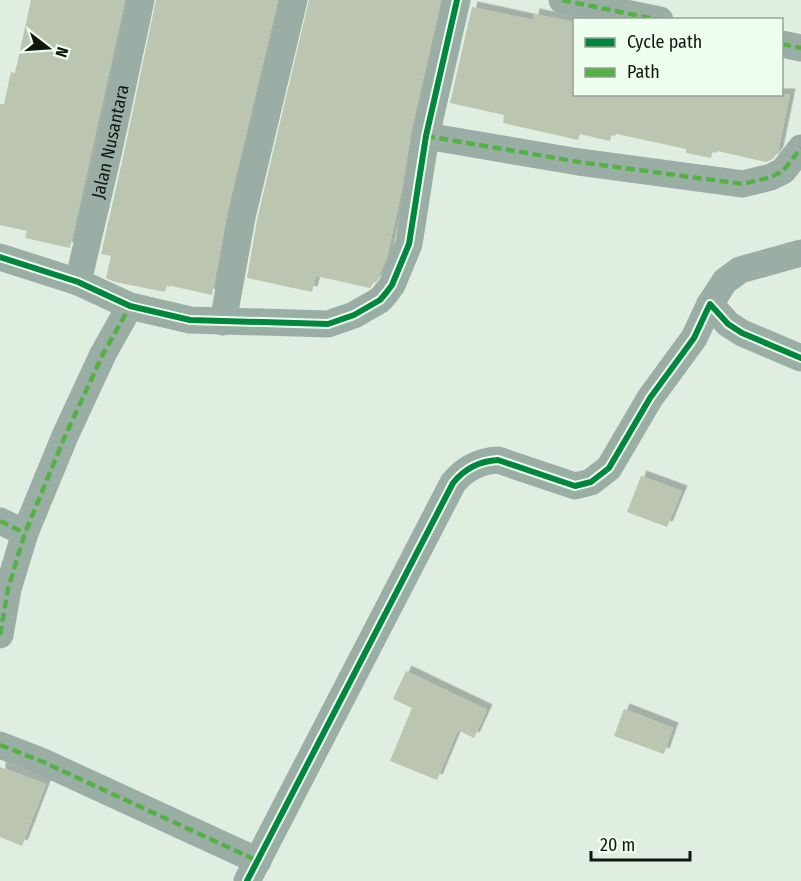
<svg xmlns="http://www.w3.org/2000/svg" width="801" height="881" font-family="'Fira Sans Condensed',sans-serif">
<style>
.building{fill:#bbc5b0;filter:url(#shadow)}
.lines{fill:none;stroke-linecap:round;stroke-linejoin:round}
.minor{stroke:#9aaea6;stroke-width:27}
.quiet{stroke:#54b144;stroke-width:4.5;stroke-dasharray:9 4.5;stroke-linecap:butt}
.cycleway-casing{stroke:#eefeef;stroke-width:10}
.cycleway{stroke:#00873e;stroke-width:6}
.labels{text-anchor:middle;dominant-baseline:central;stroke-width:5;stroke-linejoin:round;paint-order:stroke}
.street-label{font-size:18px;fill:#0f170f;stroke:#eefeef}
</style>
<defs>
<filter id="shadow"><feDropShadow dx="5.5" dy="-5.5" stdDeviation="0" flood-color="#0004"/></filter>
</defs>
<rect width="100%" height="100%" fill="#e0eee1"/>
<!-- building -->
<g class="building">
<polygon points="31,0 125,0 70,248 25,238 27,231 0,225 0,104 4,104 11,72 15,73"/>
<polygon points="156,0 278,0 227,213 212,295 167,285 165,292 115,282 106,278 111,256 101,254 124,153"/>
<polygon points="309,0 441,0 411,132 402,189 387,257 378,277 370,288 316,276 312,292 247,278 257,220"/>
<polygon points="472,7 533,20 534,14 574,22 574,94 790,94 778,152 773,159 766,162 713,150 711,158 686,153 686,149 612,133 610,141 580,134 578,140 503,123 504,115 450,103"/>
<polygon points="641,476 682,491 667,527 627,512"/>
<polygon points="406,671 487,710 474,738 458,730 437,780 390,761 412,708 393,699"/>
<polygon points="624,709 673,728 664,754 614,736"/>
<polygon points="0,767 46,784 22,846 0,837"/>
</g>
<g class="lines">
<!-- minor -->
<g class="minor">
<polyline points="562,0 660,20"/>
<polyline points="782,44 801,48"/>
<polyline points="426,136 579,162 743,184 771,177 783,171 801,148"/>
<polyline points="0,257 78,282 130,306 190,320 328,324 354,315 380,300 386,293 392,285 409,244 426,136 457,0"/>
<path id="s1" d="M78,282L109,150L141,0"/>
<polyline points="710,304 725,281 740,270 801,253"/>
<polyline points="223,322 242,217 294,0"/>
<polyline points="0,521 25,533"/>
<polyline points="0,635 8,589 25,533 65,436 103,354 130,306"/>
<polyline points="0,745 41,761 258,861"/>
<path d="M247,881L453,483C465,468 480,461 498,460L575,486L591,482L609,468L650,398L694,338L710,304L728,324L742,333L801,358"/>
</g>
<!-- quiet -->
<g class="quiet">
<polyline points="562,0 660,20"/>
<polyline points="782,44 801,48"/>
<polyline points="426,136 579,162 743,184 771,177 783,171 801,148"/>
<polyline points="0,521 25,533"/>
<polyline points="0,635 8,589 25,533 65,436 103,354 130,306"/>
<polyline points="0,745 41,761 258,861"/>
</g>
<!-- cycleway casing -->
<g class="cycleway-casing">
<g id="cycleway">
<polyline points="0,257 78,282 130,306 190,320 328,324 354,315 380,300 386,293 392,285 409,244 426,136 457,0"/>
<path d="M247,881L453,483C465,468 480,461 498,460L575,486L591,482L609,468L650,398L694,338L710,304L728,324L742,333L801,358"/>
</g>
</g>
<!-- cycleway -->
<use href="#cycleway" class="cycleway"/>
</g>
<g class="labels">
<!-- street labels -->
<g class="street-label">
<text stroke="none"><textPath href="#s1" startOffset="144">Jalan Nusantara</textPath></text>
</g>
</g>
<!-- legend -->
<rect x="573" y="18" width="210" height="78" fill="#eefeef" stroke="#95a295" stroke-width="1.5"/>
<rect x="585" y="38" width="30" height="9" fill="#00873e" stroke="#95a295" stroke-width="1.5"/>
<text x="627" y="48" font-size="18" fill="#0f170f">Cycle path</text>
<rect x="585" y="68" width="30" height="9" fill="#54b144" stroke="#95a295" stroke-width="1.5"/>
<text x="627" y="78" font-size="18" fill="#0f170f">Path</text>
<!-- north arrow -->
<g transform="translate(48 48) rotate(107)" stroke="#eefeef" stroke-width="4.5" paint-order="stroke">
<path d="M0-4.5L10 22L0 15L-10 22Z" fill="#0f170f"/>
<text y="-9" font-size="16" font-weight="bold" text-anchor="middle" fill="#0f170f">N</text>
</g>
<!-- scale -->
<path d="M591 851v9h99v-9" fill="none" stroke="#0f170f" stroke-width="3"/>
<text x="600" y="851" font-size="18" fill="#0f170f" stroke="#eefeef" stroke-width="4.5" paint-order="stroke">20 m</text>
</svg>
